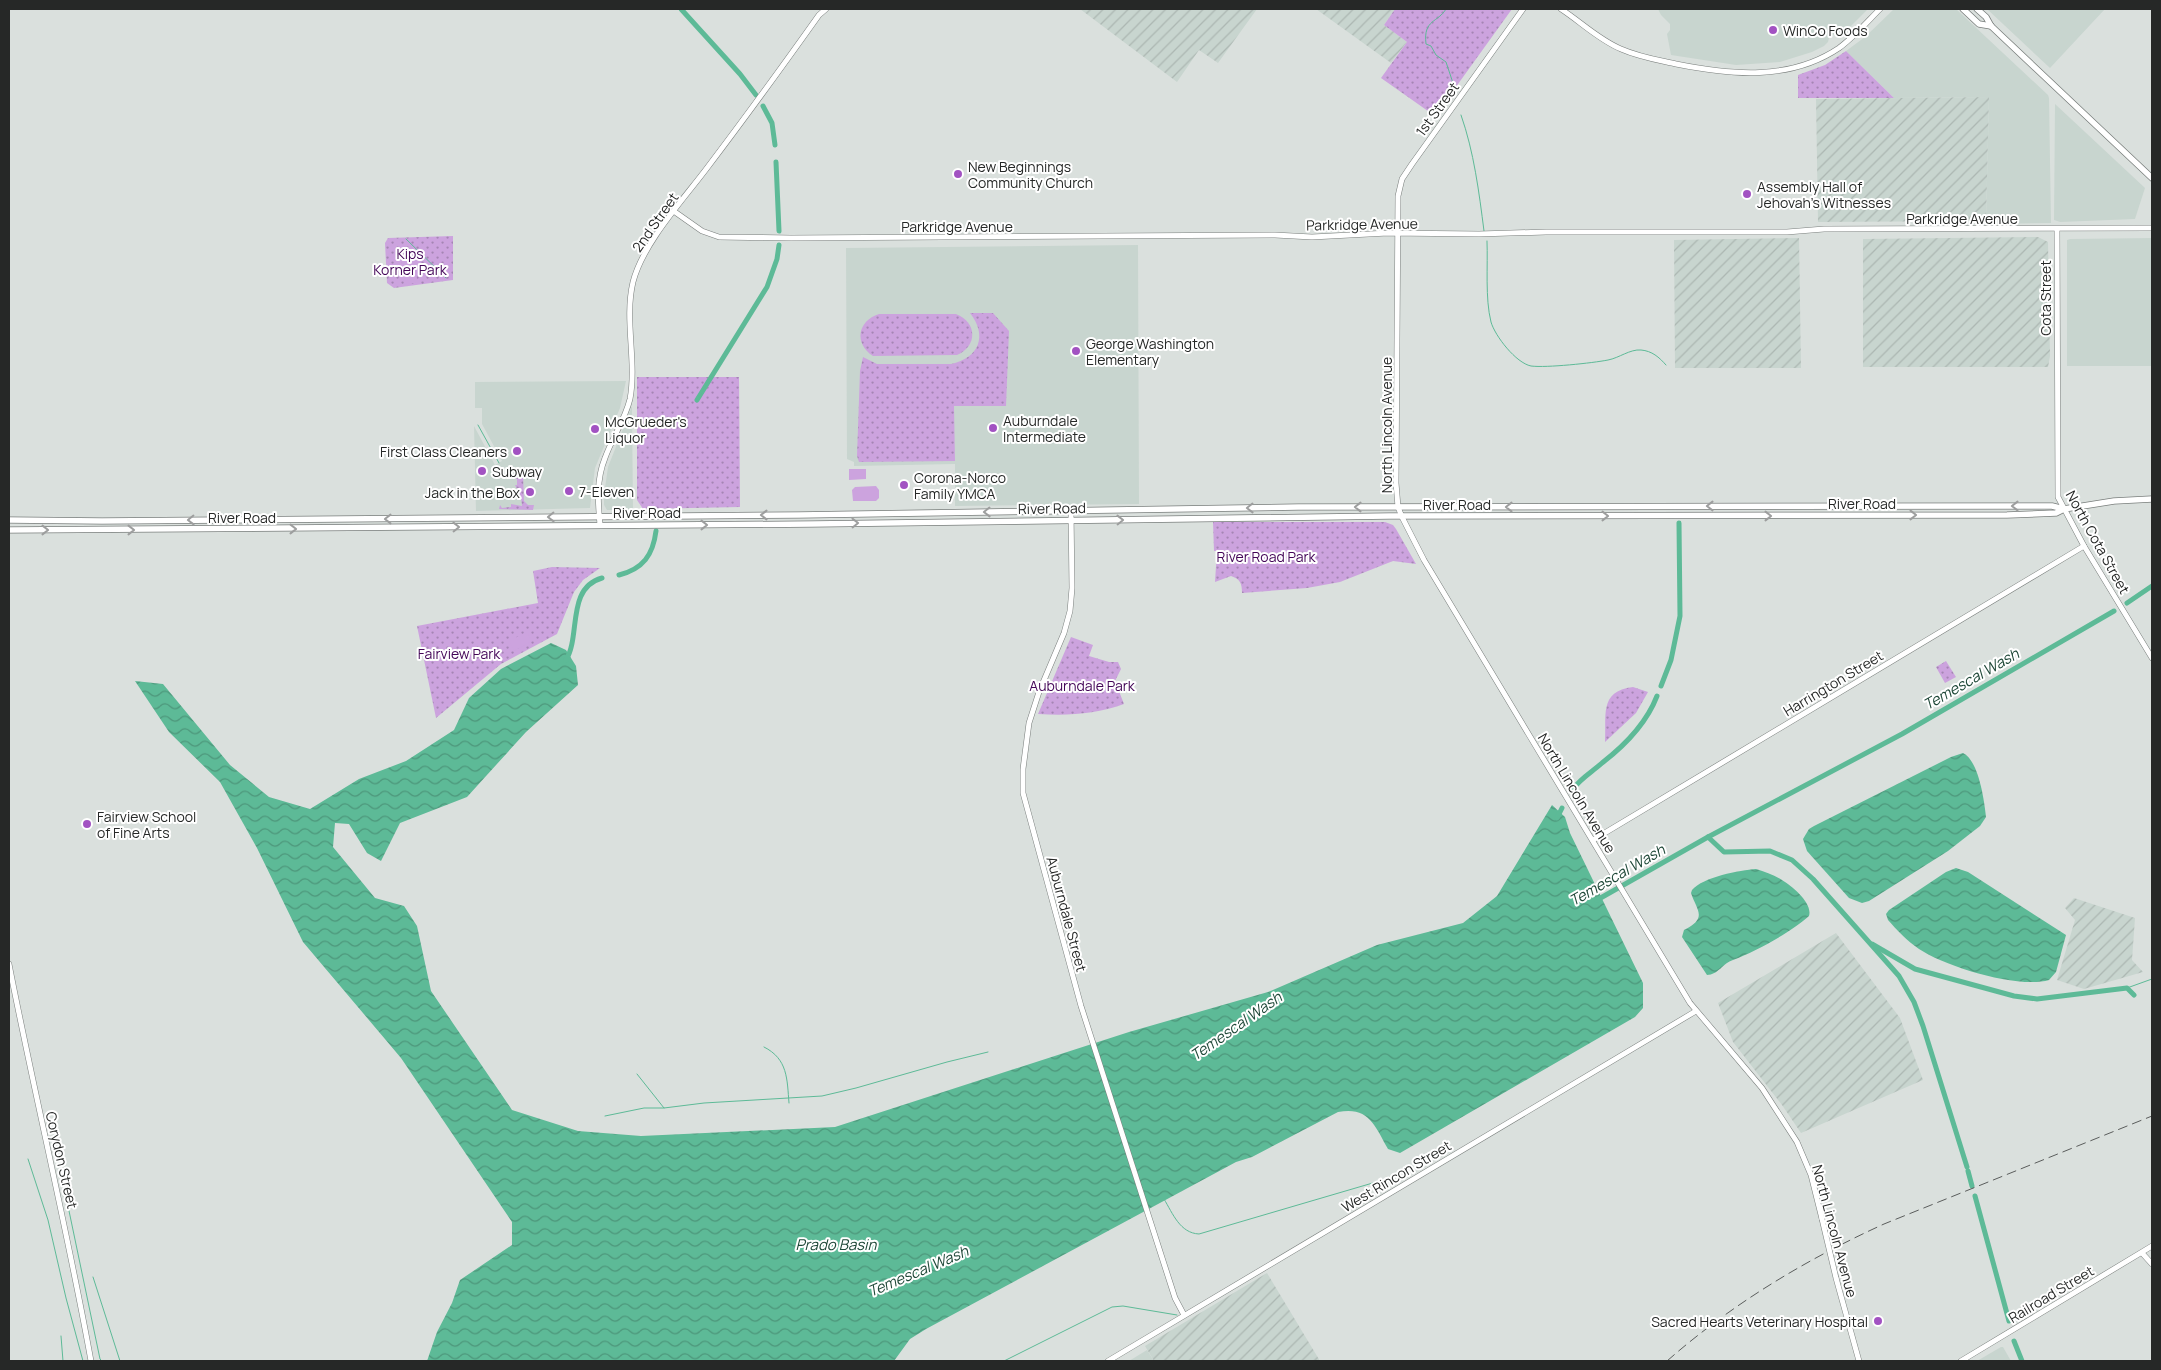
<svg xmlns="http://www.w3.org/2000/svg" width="2161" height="1370" font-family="Manrope,sans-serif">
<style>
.built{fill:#c8d5cf}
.industrial{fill:url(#industrial-furrows)}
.green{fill:url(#green-dots)}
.pitch{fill:#cca3de}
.water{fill:url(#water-waves)}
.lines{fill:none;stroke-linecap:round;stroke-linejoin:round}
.stream{stroke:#5dba97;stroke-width:1}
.canal{stroke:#5dba97;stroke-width:5}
.secondary-casing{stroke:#797e7c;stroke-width:6}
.primary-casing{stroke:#797e7c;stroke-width:7}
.secondary{stroke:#fff;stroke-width:5}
.primary{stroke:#fff;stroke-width:5.5}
.rail{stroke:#5a5d5c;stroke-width:1;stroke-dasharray:10 5;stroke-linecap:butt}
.secondary-bridge-casing{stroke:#797e7c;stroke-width:6;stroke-linecap:butt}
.secondary-bridge{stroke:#fff;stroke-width:5}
.oneway{stroke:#9d9e9e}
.poi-dot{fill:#a252c2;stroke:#fff;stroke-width:2}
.labels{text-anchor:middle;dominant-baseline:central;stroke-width:4;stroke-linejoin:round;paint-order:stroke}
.poi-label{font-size:14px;fill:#262827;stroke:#fff;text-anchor:start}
.street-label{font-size:14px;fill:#262827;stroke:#fff}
.park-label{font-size:14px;fill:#430557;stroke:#fff}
.water-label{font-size:15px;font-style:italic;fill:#1f4838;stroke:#fff}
</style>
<defs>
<pattern id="industrial-furrows" width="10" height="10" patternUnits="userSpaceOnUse" patternTransform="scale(1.25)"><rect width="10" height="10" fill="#c8d5cf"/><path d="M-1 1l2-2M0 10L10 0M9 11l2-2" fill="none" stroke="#acb7b2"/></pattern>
<pattern id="green-dots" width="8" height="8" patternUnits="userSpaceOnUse" patternTransform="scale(1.25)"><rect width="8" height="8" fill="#cca3de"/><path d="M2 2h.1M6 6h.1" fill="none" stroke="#a585b4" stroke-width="1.8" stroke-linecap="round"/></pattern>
<pattern id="water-waves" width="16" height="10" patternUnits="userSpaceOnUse" patternTransform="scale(1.25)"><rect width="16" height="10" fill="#5dba97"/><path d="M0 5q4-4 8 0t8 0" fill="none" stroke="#4d977b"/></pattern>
</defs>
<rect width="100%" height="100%" fill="#dae0dd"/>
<!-- built -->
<g class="built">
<polygon points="1658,9 1868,9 1845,32 1836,33 1829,38 1828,42 1824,46 1812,52 1780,62 1736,65 1671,55 1667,34 1670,30 1670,24 1661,15"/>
<polygon points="1894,9 1956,9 2048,95 2049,98 2051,223 1993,224 1986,221 1989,97 1894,98 1846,51 1865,37"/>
<polygon points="1987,9 2105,9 2050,68"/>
<polygon points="2055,104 2145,188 2135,219 2060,222 2054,220"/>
<polygon points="2152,238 2152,366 2067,366 2067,240 2070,239"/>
<polygon points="1138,245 1139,504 955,506 955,464 854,466 854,462 847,459 846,248"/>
<polygon points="626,381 620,408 595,468 590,508 476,511 474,426 495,465 502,461 482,424 482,408 475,408 475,382"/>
<polygon points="632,406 633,510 607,510 604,505 604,495 608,467"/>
<polygon points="2003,1347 2011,1361 1977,1361 2001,1347"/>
<polygon points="1147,1350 1154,1361 1129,1361"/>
</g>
<!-- industrial -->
<g class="industrial">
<polygon points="1080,9 1079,9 1257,9 1218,63 1199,50 1177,82"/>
<polygon points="1316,9 1395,9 1384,25 1407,42 1391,63"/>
<polygon points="1989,97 1986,221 1818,222 1816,99"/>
<polygon points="2038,237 2048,242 2050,356 2048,367 1863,367 1863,239"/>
<polygon points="1799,238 1801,368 1675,368 1674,240"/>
<polygon points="2074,898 2135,918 2132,960 2143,972 2084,989 2057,980 2075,920 2065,908"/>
<polygon points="1836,933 1900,1018 1923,1080 1801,1133 1782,1105 1733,1042 1718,1003"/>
<polygon points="1267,1273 1320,1361 1154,1361 1145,1346"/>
</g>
<!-- green -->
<g class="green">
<polygon points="1395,9 1512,9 1435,116 1381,78 1407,42 1384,25"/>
<polygon points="1846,51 1894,98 1798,98 1798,75 1825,65"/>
<polygon points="453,236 453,280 394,288 387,283 385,243 388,238"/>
<path d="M970,313H993L1009,331L1006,406H954L955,461L859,462L857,456L860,371L863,357L877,364H951C979,358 988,336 970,313Z"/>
<path d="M879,314H956C977,322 978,346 957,355L873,356C854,344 857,321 879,314Z"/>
<polygon points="637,377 739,377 740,507 643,509 637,500"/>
<polygon points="514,474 515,478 518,478 519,479 521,479 521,474 523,475 524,501 528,505 534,505 533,510 499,509 500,505 502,508 511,507 511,504 522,506 521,497 515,485 517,485 517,479 513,478"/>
<path d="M1213,522H1385L1393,525L1396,529L1416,564L1393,561L1340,582L1307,588L1242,593C1242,583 1240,579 1231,576L1215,582L1217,551H1214Z"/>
<polygon points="552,567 600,568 583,580 574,592 557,634 501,664 436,718 417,626 538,603 533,571"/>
<path d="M1071,637L1093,645L1089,656L1109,662H1118L1121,669L1115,681L1124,704C1096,714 1069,716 1038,714Z"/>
<polygon points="1946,661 1956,677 1945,683 1936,667"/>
<path d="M1633,687L1648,692L1636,713L1605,742C1607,717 1598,691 1633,687Z"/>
</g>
<!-- pitch -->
<g class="pitch">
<polygon points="411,258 414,259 417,280 415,283 406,284 404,283 401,261 403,259"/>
<polygon points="849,469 866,469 866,479 849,480"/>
<polygon points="876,486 879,490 879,498 876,501 853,501 852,490 855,487"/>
<polygon points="527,632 532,641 514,651 509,641"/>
</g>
<!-- water -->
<g class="water">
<path d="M551,643L566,650L576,666L578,685L526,732L467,797L400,823L381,861L367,853L349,824L335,823L333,847L375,898L404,906L417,926L431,991L512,1110L578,1131L641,1136L835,1127L1129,1032L1268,992L1377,945L1463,923L1497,896L1552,805L1565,817L1570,833L1643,983V1008L1635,1017L1400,1153L1388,1149C1375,1126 1369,1106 1338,1112L1252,1157L1236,1162L926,1329L910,1339L894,1361H427L437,1332L452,1303L460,1280L512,1245V1222L401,1058L303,942L257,848L220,782L169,732L135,681L163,684L230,765L269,797L310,809L359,779L406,761L454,730L469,698L501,669Z"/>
<path d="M1963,753C1979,761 1984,800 1986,817L1980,826L1948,851L1869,901L1862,903L1849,898L1807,851L1803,839L1809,829L1814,826L1951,757Z"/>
<path d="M1956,868L1968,872L2066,935L2056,972L2049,980C2018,989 1946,967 1919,949C1907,941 1897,930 1888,920L1886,914L1889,910L1946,872Z"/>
<path d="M1756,869C1765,872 1774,875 1782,880C1792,886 1813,903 1809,916C1790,933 1756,951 1733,960C1723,963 1718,975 1707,975L1682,937L1684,930C1708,918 1697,911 1691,893L1692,890C1703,877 1740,870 1756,869Z"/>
</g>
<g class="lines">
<!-- stream -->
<g class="stream">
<path d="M1446,9C1438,23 1423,19 1426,44L1431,46L1436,55L1446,62L1454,86"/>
<path d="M1461,115C1474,152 1479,192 1484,231"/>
<polyline points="406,239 446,278"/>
<path d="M1487,241C1488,266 1485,298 1491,322C1495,336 1516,363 1531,366C1546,368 1593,363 1608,360C1619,358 1630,349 1641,350C1652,351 1659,357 1666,365"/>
<polyline points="478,425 499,463"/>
<polyline points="2127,988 2152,979"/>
<path d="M764,1047C788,1059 787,1079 789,1103"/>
<polyline points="637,1074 664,1108 704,1103 822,1096 856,1088 947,1062 988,1052"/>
<polyline points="605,1116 644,1108 664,1108"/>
<polyline points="28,1159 48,1220 66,1298 83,1361"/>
<path d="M1164,1199C1173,1214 1180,1233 1199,1234L1400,1175"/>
<polyline points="68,1206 100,1359 102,1361"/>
<polyline points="93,1277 120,1361"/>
<polyline points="61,1336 63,1361"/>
<polyline points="1004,1361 1112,1307 1123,1306 1177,1315"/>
</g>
<!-- canal -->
<g class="canal">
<polyline points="681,9 740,74 756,95"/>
<polyline points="763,106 772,123 775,145"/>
<polyline points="776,162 779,231"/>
<polyline points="697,400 767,287 777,259 779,245"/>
<path d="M619,575C643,569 653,555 656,531"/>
<polyline points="2127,603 2152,586"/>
<path d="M566,660C581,636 566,588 602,578"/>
<polyline points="1661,686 1671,660 1680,616 1679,523"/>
<path d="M1573,789C1581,778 1592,772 1602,763C1624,746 1647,722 1657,696"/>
<polyline points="1557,818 1562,808"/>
<polyline points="1708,837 1724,852 1770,851 1792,860 1813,879 1899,976 1914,1002 1923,1026 1967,1167"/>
<polyline points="1597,900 1708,837 1902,734 2114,611"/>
<polyline points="1872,944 1915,969 2014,996 2037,999 2127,988 2134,995"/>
<polyline points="1968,1171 1972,1186"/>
<polyline points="1975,1196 2009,1321"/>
<polyline points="2014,1341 2022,1361"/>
</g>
<!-- secondary casing -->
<g class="secondary-casing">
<g id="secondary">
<polyline points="1523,9 1412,164 1402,179 1398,196 1396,483 1398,507 1402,517 1424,560 1690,1003 1762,1088 1797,1142 1811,1175 1822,1219"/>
<path d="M1561,9C1581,22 1599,40 1621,49C1639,57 1658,60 1676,64C1731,75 1790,81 1839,48C1854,37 1867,22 1880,9"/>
<polyline points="675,212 702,231 719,237 791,238 1275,235 1312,237 1388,233 1479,234 1546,232 1787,232 1824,229 2152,228"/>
<polyline points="2057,229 2058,497 2084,546 2152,658"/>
<polyline points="1071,511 1072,588 1070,611 1064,633 1039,692 1029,723 1023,769 1023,793 1081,1006 1175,1298 1184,1315"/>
<path d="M600,525C598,503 596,480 605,458C612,438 625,420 630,399C637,361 624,320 633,282C643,243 683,200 707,168C745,118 782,67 819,15L826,9"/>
<polyline points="1593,840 2084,546"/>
<path d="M9,964C35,1097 67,1228 91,1361"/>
<polyline points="2142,1253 2152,1264"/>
<polyline points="1836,1278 1859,1361"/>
<polyline points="1108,1361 1696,1011"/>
<polyline points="1961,1361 2152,1246"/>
</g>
</g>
<!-- primary casing -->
<g class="primary-casing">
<g id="primary">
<polyline points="1963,9 1979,24 1991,26"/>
<polyline points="1977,9 1986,17 1991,26 2152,178"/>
<polyline points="9,520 102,521 799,515 1298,507 2052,506 2064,509 2114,501 2152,499"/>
<polyline points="9,530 813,524 1389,516 2007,515 2056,513 2064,509"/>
</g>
</g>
<!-- secondary -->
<use href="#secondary" class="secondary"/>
<!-- primary -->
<use href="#primary" class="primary"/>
<!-- rail -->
<path class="rail" d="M1667,1361C1732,1304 1805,1260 1884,1224L2152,1116"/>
<!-- secondary-bridge casing -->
<g class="secondary-bridge-casing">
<polyline id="secondary-bridge" points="1822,1219 1836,1278"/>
</g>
<!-- secondary-bridge -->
<use href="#secondary-bridge" class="secondary-bridge"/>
</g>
<!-- one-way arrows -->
<defs><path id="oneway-chevron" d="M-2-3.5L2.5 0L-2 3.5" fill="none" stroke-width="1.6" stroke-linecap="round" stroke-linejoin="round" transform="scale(1.25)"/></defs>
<g class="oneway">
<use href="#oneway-chevron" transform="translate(1710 506) rotate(180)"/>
<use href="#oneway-chevron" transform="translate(2015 506) rotate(180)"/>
<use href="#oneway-chevron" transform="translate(1358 507) rotate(-180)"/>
<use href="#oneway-chevron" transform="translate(1509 507) rotate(180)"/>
<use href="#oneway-chevron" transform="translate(1250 508) rotate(179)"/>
<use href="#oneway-chevron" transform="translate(987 512) rotate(179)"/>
<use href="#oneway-chevron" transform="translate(764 515) rotate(180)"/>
<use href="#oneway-chevron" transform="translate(1913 515)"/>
<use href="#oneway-chevron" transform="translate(1605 516)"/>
<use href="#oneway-chevron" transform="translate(1768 516)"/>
<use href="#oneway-chevron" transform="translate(551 517) rotate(179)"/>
<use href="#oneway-chevron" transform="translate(388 519) rotate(180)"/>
<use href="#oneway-chevron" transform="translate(191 520) rotate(179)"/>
<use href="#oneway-chevron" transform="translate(1120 520) rotate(-1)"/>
<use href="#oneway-chevron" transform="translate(855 523) rotate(-1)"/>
<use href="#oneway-chevron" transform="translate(704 525)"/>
<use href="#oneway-chevron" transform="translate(456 527) rotate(-1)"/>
<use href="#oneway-chevron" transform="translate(293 529)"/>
<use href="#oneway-chevron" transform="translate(45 530)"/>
<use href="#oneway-chevron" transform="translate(131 530)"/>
</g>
<!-- markers -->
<g class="poi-dot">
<circle cx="1773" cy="30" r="5"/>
<circle cx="958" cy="174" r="5"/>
<circle cx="1747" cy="194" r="5"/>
<circle cx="1076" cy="351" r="5"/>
<circle cx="993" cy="428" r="5"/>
<circle cx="595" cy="429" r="5"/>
<circle cx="517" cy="451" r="5"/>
<circle cx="482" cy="471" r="5"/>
<circle cx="904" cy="485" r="5"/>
<circle cx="569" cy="491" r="5"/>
<circle cx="530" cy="492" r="5"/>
<circle cx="87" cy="824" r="5"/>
<circle cx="1878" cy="1321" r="5"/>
</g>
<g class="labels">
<!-- poi labels -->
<g class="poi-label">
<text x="1783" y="30">WinCo Foods</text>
<text x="968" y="166">New Beginnings<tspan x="968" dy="16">Community Church</tspan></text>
<text x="1757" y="186">Assembly Hall of<tspan x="1757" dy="16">Jehovah's Witnesses</tspan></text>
<text x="1086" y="343">George Washington<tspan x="1086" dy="16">Elementary</tspan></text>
<text x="1003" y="420">Auburndale<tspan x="1003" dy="16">Intermediate</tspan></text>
<text x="605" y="421">McGrueder's<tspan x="605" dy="16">Liquor</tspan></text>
<text x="507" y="451" text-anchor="end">First Class Cleaners</text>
<text x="492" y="471">Subway</text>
<text x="914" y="477">Corona-Norco<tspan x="914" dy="16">Family YMCA</tspan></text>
<text x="579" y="491">7-Eleven</text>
<text x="520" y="492" text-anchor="end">Jack in the Box</text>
<text x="97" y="816">Fairview School<tspan x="97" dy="16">of Fine Arts</tspan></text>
<text x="1868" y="1321" text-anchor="end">Sacred Hearts Veterinary Hospital</text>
</g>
<!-- street labels -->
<g class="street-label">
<text transform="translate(1437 109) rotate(-54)">1st Street</text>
<text x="1962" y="218">Parkridge Avenue</text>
<text transform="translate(655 222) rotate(-55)">2nd Street</text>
<text transform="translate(1362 224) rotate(-1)">Parkridge Avenue</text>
<text x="957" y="226">Parkridge Avenue</text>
<text transform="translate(2045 298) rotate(-90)">Cota Street</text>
<text transform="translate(1386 425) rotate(-90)">North Lincoln Avenue</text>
<text x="1862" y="503">River Road</text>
<text x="1457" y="504">River Road</text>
<text transform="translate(1052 508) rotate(-1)">River Road</text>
<text x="647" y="512">River Road</text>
<text x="242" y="517">River Road</text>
<text transform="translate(2098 542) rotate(61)">North Cota Street</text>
<text transform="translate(1833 683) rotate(-31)">Harrington Street</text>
<text transform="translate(1577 793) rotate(59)">North Lincoln Avenue</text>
<text transform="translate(1067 914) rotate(75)">Auburndale Street</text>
<text transform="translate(62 1160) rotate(77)">Corydon Street</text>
<text transform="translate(1396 1176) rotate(-31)">West Rincon Street</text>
<text transform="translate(1835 1231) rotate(75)">North Lincoln Avenue</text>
<text transform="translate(2051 1294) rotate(-31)">Railroad Street</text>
</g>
<!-- park labels -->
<g class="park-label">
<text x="410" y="253">Kips<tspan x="410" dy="16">Korner Park</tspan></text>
<text x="1266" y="556">River Road Park</text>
<text x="459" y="653">Fairview Park</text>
<text x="1082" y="685">Auburndale Park</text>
</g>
<!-- water labels -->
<g class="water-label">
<text transform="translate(1971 679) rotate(-30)">Temescal Wash</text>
<text transform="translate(1617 875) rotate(-30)">Temescal Wash</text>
<text transform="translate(1236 1026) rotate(-35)">Temescal Wash</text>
<text x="836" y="1244">Prado Basin</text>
<text transform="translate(918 1271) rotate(-23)">Temescal Wash</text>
</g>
</g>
<!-- border -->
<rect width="2161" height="1370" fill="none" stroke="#262827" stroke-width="20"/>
</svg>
